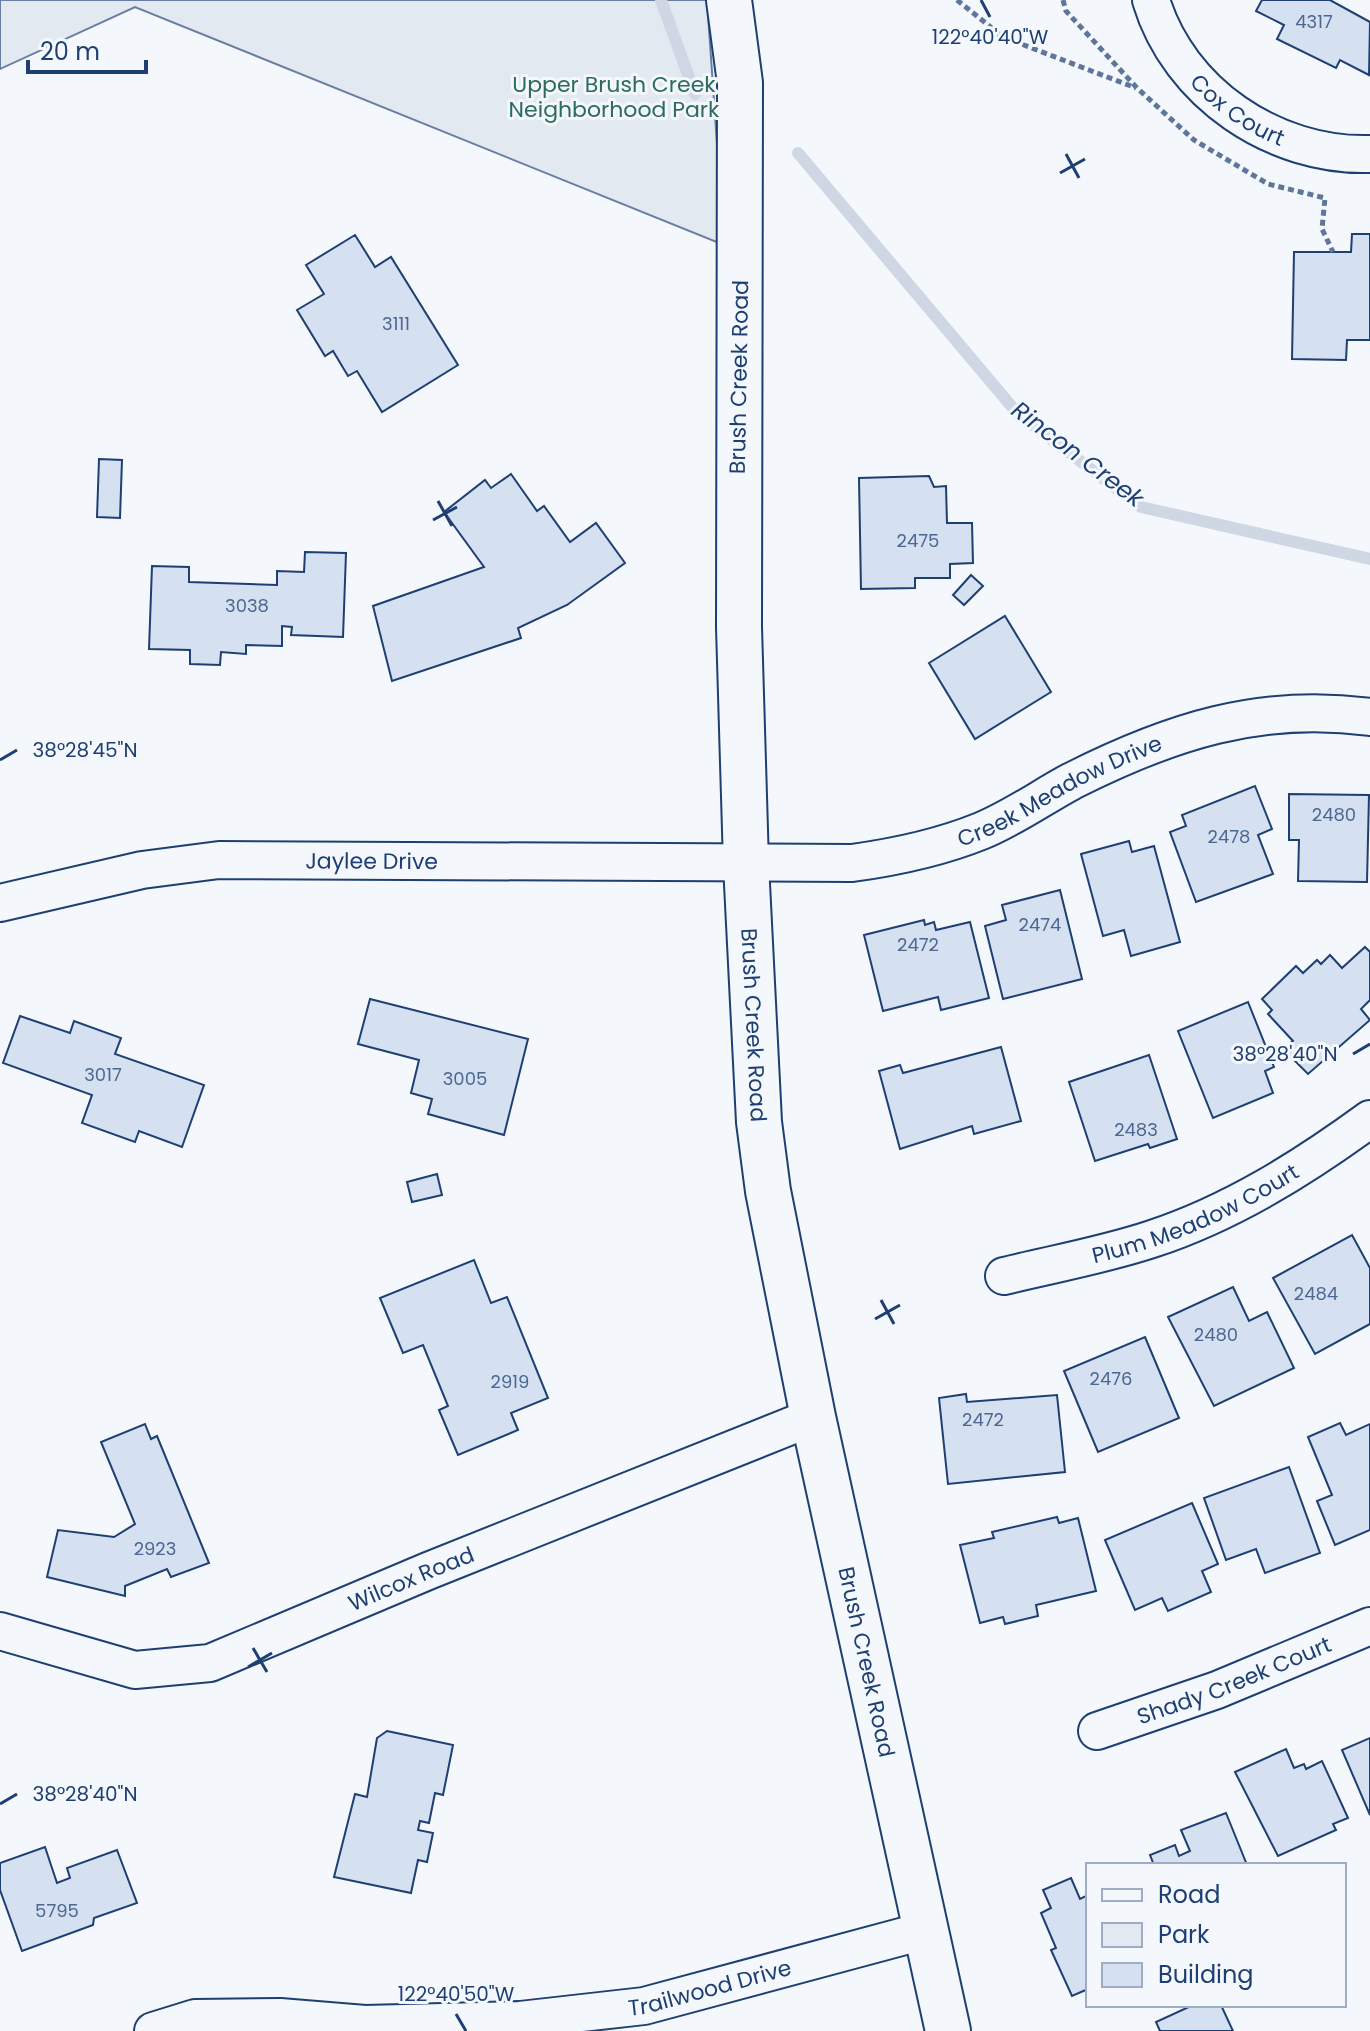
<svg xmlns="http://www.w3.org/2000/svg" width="1370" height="2031" font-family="Poppins,sans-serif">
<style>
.green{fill:#e3e9f0;stroke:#687fa3;stroke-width:2}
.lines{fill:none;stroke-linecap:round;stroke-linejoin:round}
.stream{stroke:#cfd7e4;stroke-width:12}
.building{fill:#d5e0f0;stroke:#1d3f73;stroke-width:2}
.street-casing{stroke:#1d3f73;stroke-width:40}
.secondary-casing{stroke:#1d3f73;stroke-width:48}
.path{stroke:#5e769c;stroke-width:5;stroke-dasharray:6 4;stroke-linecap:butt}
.street{stroke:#f4f7fb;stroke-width:36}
.secondary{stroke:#f4f7fb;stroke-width:44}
.ticks{fill:none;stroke:#1d3f73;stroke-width:3}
.labels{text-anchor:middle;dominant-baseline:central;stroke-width:6;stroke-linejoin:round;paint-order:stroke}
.number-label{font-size:18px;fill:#4b6792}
.park-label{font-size:22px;fill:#2c6c60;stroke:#f4f7fb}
.street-label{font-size:22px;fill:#1d3f73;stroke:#f4f7fb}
.water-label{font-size:24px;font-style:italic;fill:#1d3f73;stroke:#f4f7fb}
.ticks-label{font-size:20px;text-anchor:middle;fill:#1d3f73;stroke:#f4f7fb;stroke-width:6;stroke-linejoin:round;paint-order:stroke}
</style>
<rect width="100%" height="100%" fill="#f4f7fb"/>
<!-- green -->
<polygon class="green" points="0,0 707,0 724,245 135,7 0,69"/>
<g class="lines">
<!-- stream -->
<g class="stream">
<polyline points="661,0 695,94"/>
<polyline points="798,153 1018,414 1141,507 1370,559"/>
</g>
</g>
<!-- building -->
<g class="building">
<polygon points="1262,0 1330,0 1370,22 1369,75 1340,60 1336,68 1277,39 1284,25 1256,11"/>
<polygon points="1352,234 1370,234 1370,340 1347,340 1346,360 1292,359 1294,252 1351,252"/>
<polygon points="355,235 375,267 391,257 458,365 382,412 357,371 348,376 333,351 325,356 297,310 324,294 306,265"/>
<polygon points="99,459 122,460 120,518 97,517"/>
<polygon points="511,474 537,511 544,506 570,542 596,523 625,563 567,605 518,628 521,638 392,681 373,606 484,567 444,512 485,480 491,488"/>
<polygon points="929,476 934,487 946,486 947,523 972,523 973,563 950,564 950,578 915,578 915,588 861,589 859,478"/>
<polygon points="305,552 346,553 343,637 291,635 292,627 282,626 282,646 246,645 246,654 221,652 220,665 190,664 190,650 149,649 152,566 189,567 189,582 277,585 277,571 304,572"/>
<polygon points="971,575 983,586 964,605 953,595"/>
<polygon points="1005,616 1051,692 975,739 929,663"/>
<polygon points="1255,786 1272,829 1258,835 1273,874 1196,902 1170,832 1186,826 1182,815"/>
<polygon points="1289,794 1369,795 1367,882 1298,881 1299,840 1289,840"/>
<polygon points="1129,841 1132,852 1154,846 1180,942 1131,956 1124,930 1103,936 1081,854"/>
<polygon points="1060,890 1082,979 1003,999 985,926 1006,920 1002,905"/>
<polygon points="924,920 925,925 934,922 936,930 970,922 989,998 941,1010 938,997 883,1011 864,935"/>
<polygon points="1365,947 1370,952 1370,1000 1361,1009 1370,1020 1308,1074 1283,1049 1293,1041 1268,1014 1272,1010 1262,999 1296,966 1303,973 1317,960 1321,964 1330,955 1342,968"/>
<polygon points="370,999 528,1039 504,1135 428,1114 432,1099 411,1093 419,1060 358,1044"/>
<polygon points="1248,1002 1274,1067 1265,1071 1273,1093 1213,1118 1178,1031"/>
<polygon points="20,1016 70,1033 74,1021 121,1038 115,1054 204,1085 182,1147 139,1131 135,1142 82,1123 92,1095 3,1063"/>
<polygon points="1001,1047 1021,1121 974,1134 972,1126 900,1149 879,1071 900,1065 903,1073"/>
<polygon points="1149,1055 1177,1139 1150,1148 1148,1144 1095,1161 1069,1082"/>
<polygon points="437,1174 442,1195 412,1202 407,1182"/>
<polygon points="1352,1235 1370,1268 1370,1324 1315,1354 1273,1278"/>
<polygon points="474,1260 491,1303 507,1297 548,1398 511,1413 518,1430 458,1455 439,1410 448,1406 423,1345 403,1353 380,1298"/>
<polygon points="1233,1287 1249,1321 1267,1312 1294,1368 1214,1406 1168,1317"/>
<polygon points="1145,1337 1179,1418 1098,1452 1064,1371"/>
<polygon points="966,1394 967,1402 1057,1395 1065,1472 948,1484 939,1398"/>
<polygon points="1340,1423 1346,1435 1370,1424 1370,1530 1335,1545 1317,1501 1332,1495 1308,1437"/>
<polygon points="145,1424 151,1439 157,1436 209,1563 171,1577 167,1569 125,1586 125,1596 47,1577 58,1530 114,1537 135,1524 101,1442"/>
<polygon points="1289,1467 1320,1553 1265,1573 1256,1549 1226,1560 1204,1498"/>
<polygon points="1192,1503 1218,1564 1202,1571 1211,1592 1168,1611 1162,1598 1135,1610 1105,1540"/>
<polygon points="1057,1517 1059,1523 1078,1518 1096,1591 1036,1605 1038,1616 1005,1624 1003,1617 980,1623 960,1545 994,1538 992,1532"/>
<polygon points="387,1731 453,1745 443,1795 435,1793 429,1823 420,1821 418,1830 433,1833 427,1862 418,1860 411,1893 334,1877 355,1794 367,1797 377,1738"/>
<polygon points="1370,1738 1370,1815 1342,1750"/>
<polygon points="1286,1749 1294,1768 1304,1764 1306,1769 1322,1761 1348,1818 1333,1824 1336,1830 1278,1856 1235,1772"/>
<polygon points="1226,1813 1247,1865 1154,1865 1150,1855 1175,1845 1179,1856 1190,1851 1181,1830"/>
<polygon points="45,1847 57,1883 70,1878 67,1868 117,1850 137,1903 94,1918 93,1925 22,1951 0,1890 0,1863"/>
<polygon points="1071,1878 1080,1899 1088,1895 1088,1989 1072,1996 1051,1950 1056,1948 1041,1913 1051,1908 1043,1890"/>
<polygon points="1193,2005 1221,2005 1233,2031 1160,2031 1156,2022"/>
</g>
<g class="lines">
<!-- street casing -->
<g class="street-casing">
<g id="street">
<path id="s1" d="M1151,0C1179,93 1274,157 1370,154"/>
<path id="s2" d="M0,903L142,870L219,860L852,863C896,857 939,848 981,831C1013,818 1042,797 1072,781C1169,732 1260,702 1370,717"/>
<path id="s3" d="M1004,1276C1053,1264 1104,1255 1152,1239C1231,1213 1303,1168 1370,1119"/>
<path id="s4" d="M0,1631L135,1670L210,1663L428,1571L813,1417"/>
<path id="s5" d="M1097,1731L1217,1690L1370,1626"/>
<path id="s6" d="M153,2031L195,2018L280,2017L365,2024L520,2020L644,2006L927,1930"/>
</g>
</g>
<!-- secondary casing -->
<g class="secondary-casing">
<g id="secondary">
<path id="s7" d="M729,0L740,83L739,627L746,864L759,1122L768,1191L813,1417L948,2031"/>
</g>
</g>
<!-- path -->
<g class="path">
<polyline points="957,0 1003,37 1136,88"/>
<polyline points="1063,0 1066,11 1137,88 1194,140 1268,184 1325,198 1322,229 1333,252"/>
</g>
<!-- street -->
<use href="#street" class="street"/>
<!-- secondary -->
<use href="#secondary" class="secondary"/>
</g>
<!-- ticks -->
<path class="ticks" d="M981,0L990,17M1066,154L1079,178M1060,173L1085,159M438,501L452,526M433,520L457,507M0,760L17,750M1353,1054L1370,1044M881,1300L894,1324M875,1319L900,1305M253,1648L267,1672M248,1667L272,1653M0,1804L17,1794M456,2014L466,2031"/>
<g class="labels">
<!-- number labels -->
<g class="number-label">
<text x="1314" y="21">4317</text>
<text x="396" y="323">3111</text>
<text x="918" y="540">2475</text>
<text x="247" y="605">3038</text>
<text x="1334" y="814">2480</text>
<text x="1229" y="836">2478</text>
<text x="1040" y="924">2474</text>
<text x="918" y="944">2472</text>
<text x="103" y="1074">3017</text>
<text x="465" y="1078">3005</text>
<text x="1136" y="1129">2483</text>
<text x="1316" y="1293">2484</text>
<text x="1216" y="1334">2480</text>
<text x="1111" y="1378">2476</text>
<text x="510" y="1381">2919</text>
<text x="983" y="1419">2472</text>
<text x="155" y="1548">2923</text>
<text x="57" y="1910">5795</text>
</g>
<!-- park labels -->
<g class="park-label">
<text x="614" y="84">Upper Brush Creek<tspan x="614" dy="25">Neighborhood Park</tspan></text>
</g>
<!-- street labels -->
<g class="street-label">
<text stroke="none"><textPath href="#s1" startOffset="144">Cox Court</textPath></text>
<text transform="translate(739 377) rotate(-89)">Brush Creek Road</text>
<text stroke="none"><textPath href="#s2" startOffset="1078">Creek Meadow Drive</textPath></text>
<text stroke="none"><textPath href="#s2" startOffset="376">Jaylee Drive</textPath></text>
<text stroke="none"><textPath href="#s7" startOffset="1026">Brush Creek Road</textPath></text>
<text stroke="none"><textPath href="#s3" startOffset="202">Plum Meadow Court</textPath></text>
<text stroke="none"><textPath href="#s4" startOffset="434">Wilcox Road</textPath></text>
<text stroke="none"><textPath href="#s7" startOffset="1674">Brush Creek Road</textPath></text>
<text stroke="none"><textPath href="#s5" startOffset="146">Shady Creek Court</textPath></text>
<text stroke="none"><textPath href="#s6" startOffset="562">Trailwood Drive</textPath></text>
</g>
<!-- water labels -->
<g class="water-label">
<text transform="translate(1078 454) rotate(37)">Rincon Creek</text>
</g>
</g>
<g class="ticks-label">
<text x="990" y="44">122°40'40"W</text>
<text x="85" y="757">38°28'45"N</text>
<text x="1285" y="1061">38°28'40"N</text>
<text x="85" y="1801">38°28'40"N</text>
<text x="456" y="2001">122°40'50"W</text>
</g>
<!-- legend -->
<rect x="1086" y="1863" width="260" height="144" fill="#f4f7fb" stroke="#9eadc5" stroke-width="2"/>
<rect x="1102" y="1889" width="40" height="12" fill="#f4f7fb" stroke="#9eadc5" stroke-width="2"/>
<text x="1158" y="1903" font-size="24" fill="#1d3f73">Road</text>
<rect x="1102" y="1923" width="40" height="24" fill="#e3e9f0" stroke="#9eadc5" stroke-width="2"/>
<text x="1158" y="1943" font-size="24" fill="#1d3f73">Park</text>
<rect x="1102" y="1963" width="40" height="24" fill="#d5e0f0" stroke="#9eadc5" stroke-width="2"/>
<text x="1158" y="1983" font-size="24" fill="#1d3f73">Building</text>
<!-- scale -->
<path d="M28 60v12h118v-12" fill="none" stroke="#1d3f73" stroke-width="4"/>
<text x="40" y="60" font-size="24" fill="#1d3f73" stroke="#f4f7fb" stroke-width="6" paint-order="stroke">20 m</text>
</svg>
